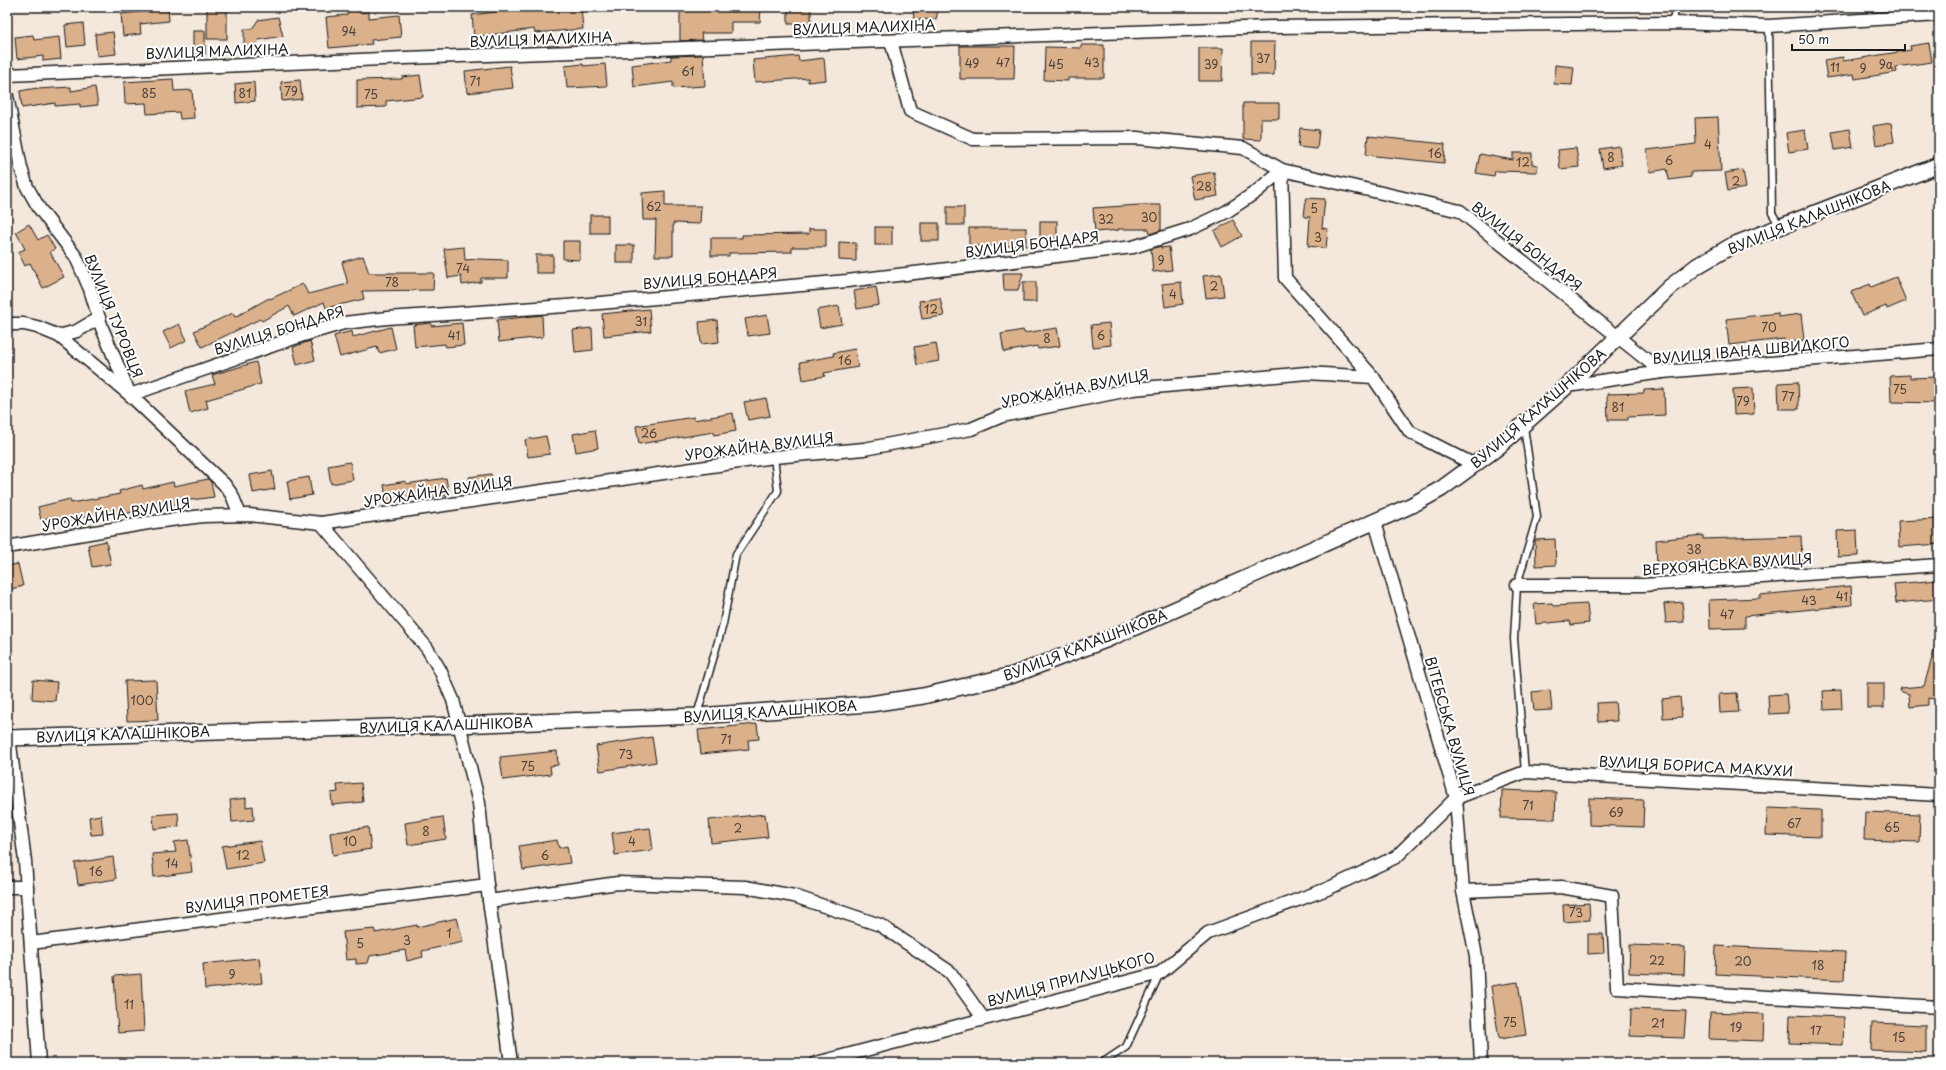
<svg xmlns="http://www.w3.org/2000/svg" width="1946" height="1070" font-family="'Playpen Sans',sans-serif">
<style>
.building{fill:#dbb18c;stroke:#1c1c1c}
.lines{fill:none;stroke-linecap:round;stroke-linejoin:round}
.service-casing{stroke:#1c1c1c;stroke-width:9}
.minor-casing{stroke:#1c1c1c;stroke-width:15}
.tertiary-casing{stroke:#1c1c1c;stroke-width:18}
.service{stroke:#fff;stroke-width:6}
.minor{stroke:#fff;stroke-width:12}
.tertiary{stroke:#fff;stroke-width:15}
.labels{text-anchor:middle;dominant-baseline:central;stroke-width:4;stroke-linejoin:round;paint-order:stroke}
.number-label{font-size:12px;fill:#4c4138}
.street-label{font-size:14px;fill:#1c1c1c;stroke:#fff}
</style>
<rect width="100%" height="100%" fill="#f4e8dc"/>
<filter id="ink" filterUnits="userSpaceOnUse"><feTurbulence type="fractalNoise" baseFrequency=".025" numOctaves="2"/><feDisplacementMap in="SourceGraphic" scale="8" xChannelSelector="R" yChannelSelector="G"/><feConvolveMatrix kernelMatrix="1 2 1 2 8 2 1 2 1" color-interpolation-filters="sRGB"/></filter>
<g filter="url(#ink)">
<!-- building -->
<g class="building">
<polygon points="149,7 168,7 169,21 140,24 141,34 123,36 121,14 150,11"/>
<rect x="207" y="7" width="20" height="32"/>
<polygon points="349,7 359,7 359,13 369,12 369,18 399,15 401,37 371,40 372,44 329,48 326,17 347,15"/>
<polygon points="581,7 583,29 535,33 534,29 474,37 472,15 525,8 526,12"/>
<polygon points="680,7 761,7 760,22 731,22 731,33 701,33 702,40 680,41"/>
<rect x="788" y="7" width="23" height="17"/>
<polygon points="913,7 939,7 936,19 914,20"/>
<polygon points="278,17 283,36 258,40 256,48 244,48 244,29 252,29 258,20"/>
<polygon points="83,23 85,45 67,47 65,25"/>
<rect x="193" y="31" width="12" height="23"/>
<polygon points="113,32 116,54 97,56 95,34"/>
<polygon points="33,35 34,40 59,37 61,59 43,61 43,56 17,59 15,37"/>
<polygon points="1251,42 1275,42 1274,75 1251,75"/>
<polygon points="1929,43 1932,62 1896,67 1897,72 1855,79 1854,74 1827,78 1824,60 1843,57 1843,61 1911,50 1910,46"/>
<polygon points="1081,45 1104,45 1104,78 1068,78 1068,81 1044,80 1045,47 1081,48"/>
<polygon points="960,46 1015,46 1014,79 960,79"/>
<polygon points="1199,48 1223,48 1222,81 1199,81"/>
<polygon points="703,55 705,86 673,88 673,82 634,87 632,65 671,60 671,56"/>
<polygon points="798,56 799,61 824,58 826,80 808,82 808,78 755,82 753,60"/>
<polygon points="583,64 583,66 605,64 607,86 567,88 565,66"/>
<polygon points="1555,65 1574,67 1572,85 1554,84"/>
<polygon points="510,66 513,88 467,93 465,71"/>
<polygon points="420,75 423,97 386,101 386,107 357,108 357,80 402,79 402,77"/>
<polygon points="173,79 174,91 192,90 194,118 180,119 179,112 147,114 146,103 125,104 124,82"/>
<polygon points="300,80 302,99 282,101 281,82"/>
<polygon points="254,82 255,101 236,103 235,84"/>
<polygon points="71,87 71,91 95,87 98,105 80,107 80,104 55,106 55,103 22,108 20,91 37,88 37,89"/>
<polygon points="1243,103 1279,103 1279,119 1261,119 1261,140 1243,139"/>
<polygon points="1718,117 1721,171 1691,172 1691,177 1669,180 1667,169 1650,172 1647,150 1696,144 1695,118"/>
<polygon points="1891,123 1894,142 1876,145 1873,126"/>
<polygon points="1300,128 1319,130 1317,149 1298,147"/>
<polygon points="1850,129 1853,147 1835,150 1832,132"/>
<polygon points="1805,130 1808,149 1789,152 1786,133"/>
<polygon points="1368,136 1445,144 1444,163 1366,155"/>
<polygon points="1619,146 1622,165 1603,168 1600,149"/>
<polygon points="1576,148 1579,167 1560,169 1558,150"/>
<polygon points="1513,153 1532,153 1532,164 1538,165 1537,172 1495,171 1494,176 1476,173 1480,154 1513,160"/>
<polygon points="1743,170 1746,188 1728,191 1725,173"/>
<polygon points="1214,172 1218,196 1195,200 1190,176"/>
<polygon points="665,191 665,206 701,206 700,224 673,223 673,256 655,256 656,220 643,220 642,193"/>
<polygon points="1306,198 1325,199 1322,228 1328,229 1326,248 1308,246 1310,217 1304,217"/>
<polygon points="1139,205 1161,205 1161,230 1150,234 1149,229 1118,229 1119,230 1095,232 1093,208"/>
<rect x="947" y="207" width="17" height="18"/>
<rect x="590" y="215" width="18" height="18"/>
<polygon points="1233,220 1242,236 1222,247 1214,231"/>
<rect x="1040" y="221" width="17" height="18"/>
<rect x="921" y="223" width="18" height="18"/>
<polygon points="29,224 38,240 47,235 55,249 50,252 64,277 43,288 30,263 25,266 18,252 25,249 16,232"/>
<rect x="875" y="227" width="17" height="18"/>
<rect x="969" y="228" width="57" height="18"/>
<polygon points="809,229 826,229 826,247 792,247 792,252 729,253 729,256 711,256 711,238 742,238 742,235 809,234"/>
<polygon points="563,241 580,241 580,260 563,259"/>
<polygon points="839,242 856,243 856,261 839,260"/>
<rect x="616" y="245" width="18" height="18"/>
<polygon points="1161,246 1161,248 1169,247 1172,270 1153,272 1151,249"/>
<polygon points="464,247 465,260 478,259 508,260 508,278 481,278 481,282 462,285 461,276 448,278 444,249"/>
<rect x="536" y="255" width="17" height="18"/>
<polygon points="363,256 369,273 434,273 433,290 362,291 364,299 326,308 324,302 294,316 289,306 262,321 260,319 202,347 194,331 233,313 235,317 269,298 270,299 303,284 308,294 348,284 342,262"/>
<polygon points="1003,273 1023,273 1018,290 1004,290"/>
<polygon points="1221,274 1224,296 1206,298 1203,276"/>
<polygon points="1896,277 1906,301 1887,309 1886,306 1862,316 1851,292 1870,284 1871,287"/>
<rect x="1023" y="282" width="13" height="20"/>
<polygon points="1181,282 1183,304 1165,307 1162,284"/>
<polygon points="876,287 879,305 857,309 854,291"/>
<polygon points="940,298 944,316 922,319 919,301"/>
<polygon points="839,306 842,324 820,328 817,310"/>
<polygon points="649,309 651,331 604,336 602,314"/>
<polygon points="1778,313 1778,317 1801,314 1804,340 1784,343 1784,339 1729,345 1726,319"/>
<polygon points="542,315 543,337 499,342 497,320"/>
<polygon points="767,315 770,333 748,336 745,319"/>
<polygon points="717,320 719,342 701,344 699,322"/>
<polygon points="431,323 431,326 462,323 464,345 446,347 445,344 415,347 413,325"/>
<polygon points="1109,323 1111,345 1093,347 1091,325"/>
<polygon points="179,324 187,340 171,348 163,332"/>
<polygon points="391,327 396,349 379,353 377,347 340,357 334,336 352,331 353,337"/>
<polygon points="592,328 593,350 575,352 573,330"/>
<polygon points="1057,328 1060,346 1038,349 1037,346 1004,352 1001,334 1023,330 1024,333"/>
<polygon points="310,341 315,360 297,365 293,347"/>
<polygon points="936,343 939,361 917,365 914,347"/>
<polygon points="855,349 858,367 824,373 825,376 803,380 800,362 834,356 833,353"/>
<polygon points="256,362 261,384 206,400 208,408 190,413 185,391 215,384 212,375"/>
<polygon points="1910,375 1910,378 1939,377 1939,403 1891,402 1890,376"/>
<polygon points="1798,382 1799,409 1779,409 1778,383"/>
<polygon points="1753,388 1754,414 1734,415 1733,389"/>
<polygon points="1664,389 1665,415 1628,417 1628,420 1608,420 1607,394 1644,393 1644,390"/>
<polygon points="766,398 770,416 748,420 744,402"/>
<polygon points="733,413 736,431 714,435 714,432 639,444 636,426 694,417 694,420"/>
<polygon points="595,430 598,448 576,452 573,434"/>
<polygon points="546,436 550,454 528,457 525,440"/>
<polygon points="350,462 353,480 331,484 328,466"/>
<polygon points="272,471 275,489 253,493 250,475"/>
<polygon points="491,474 494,490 472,493 469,477"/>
<polygon points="309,477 312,495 290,499 287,481"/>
<polygon points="446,478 449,495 427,499 426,496 387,503 384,485 406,481 406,484"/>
<polygon points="208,479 211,482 214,497 191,500 161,508 160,505 125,514 124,512 93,518 92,515 56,524 54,516 41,520 38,507 70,499 71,503 120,494 119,491 142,485 143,489 173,482 174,486"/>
<polygon points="1939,519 1939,544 1899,547 1898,521"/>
<polygon points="1857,530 1858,556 1838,557 1837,531"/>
<polygon points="1703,535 1703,539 1801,536 1802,562 1717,565 1717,561 1677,562 1677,565 1657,566 1656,540"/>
<polygon points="1555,539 1556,565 1536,566 1535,540"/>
<polygon points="106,541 111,564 92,567 88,545"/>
<polygon points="18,564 23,586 7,590 7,566"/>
<polygon points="1939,580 1939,599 1896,603 1894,584"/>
<polygon points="1851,586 1852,605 1745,616 1745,628 1710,629 1709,600 1760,598 1760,595"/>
<polygon points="1682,602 1684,622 1666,623 1664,604"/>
<polygon points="1552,603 1553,606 1587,604 1589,623 1571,625 1570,621 1536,624 1534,604"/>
<polygon points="1935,647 1939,647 1939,700 1928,698 1928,705 1910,707 1909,694 1899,691 1900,688 1924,686"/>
<polygon points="33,680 57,682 55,701 32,699"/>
<polygon points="156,680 158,720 127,721 125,681"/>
<rect x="1867" y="683" width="17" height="25"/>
<polygon points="1550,690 1552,710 1534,711 1532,692"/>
<polygon points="1841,690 1842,709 1824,710 1823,691"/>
<polygon points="1737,693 1739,712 1720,713 1719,694"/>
<polygon points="1786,694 1788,713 1769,714 1768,695"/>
<polygon points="1680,697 1682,717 1663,718 1662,699"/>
<polygon points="1615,702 1617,721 1598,722 1597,703"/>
<polygon points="757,724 759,739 748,740 749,749 701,754 698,730"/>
<polygon points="652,737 656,762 600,771 596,746"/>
<polygon points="557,751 558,765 550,766 551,774 503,780 500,757"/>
<polygon points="361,783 363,802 332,805 331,793 338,792 337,785"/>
<polygon points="1502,790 1556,792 1555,819 1501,818"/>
<polygon points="246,798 246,807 253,806 254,820 232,822 230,800"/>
<polygon points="1589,798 1644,800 1643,827 1589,825"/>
<polygon points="1767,808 1821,810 1821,837 1766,835"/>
<polygon points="1865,812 1920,814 1919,842 1864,840"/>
<polygon points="178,813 179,826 154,829 153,815"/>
<polygon points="765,814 768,837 711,843 709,820"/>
<polygon points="101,815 103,834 91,835 89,817"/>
<polygon points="443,817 446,839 408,845 405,823"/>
<polygon points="368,827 371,849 333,855 330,833"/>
<polygon points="650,828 653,850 615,855 612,833"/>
<polygon points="188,840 192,872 154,877 152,854 176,852 174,842"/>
<polygon points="557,840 559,848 567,846 570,863 523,870 519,846"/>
<polygon points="260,841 264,863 226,869 222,846"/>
<polygon points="113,857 116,879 78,885 75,863"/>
<polygon points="1589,903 1590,920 1564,922 1563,905"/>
<polygon points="457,918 463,942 422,951 423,957 407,961 405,950 370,956 368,963 356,964 356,959 346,960 343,932 375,929 375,933 417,925 417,927"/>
<polygon points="1588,934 1603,934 1604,953 1588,954"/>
<polygon points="1630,945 1685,947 1684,975 1629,973"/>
<polygon points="1716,946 1845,952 1844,980 1715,974"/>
<polygon points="259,958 262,983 205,989 203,964"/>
<polygon points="141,974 144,1031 118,1033 114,976"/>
<polygon points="1518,982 1526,1035 1499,1039 1491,986"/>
<polygon points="1631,1009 1686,1011 1684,1038 1630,1036"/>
<polygon points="1710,1012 1764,1014 1763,1041 1709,1039"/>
<polygon points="1790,1015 1844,1017 1843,1045 1789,1043"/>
<polygon points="1872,1023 1926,1025 1926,1052 1871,1050"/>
</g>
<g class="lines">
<!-- service casing -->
<g class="service-casing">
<g id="service">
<polyline points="1674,7 1674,23"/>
<polyline points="1769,26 1772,213 1780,226"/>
<polyline points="1524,427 1537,517 1517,585 1514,639 1525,772"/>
<polyline points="697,715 723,624 736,554 778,491 774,457"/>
<polyline points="1102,1063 1126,1047 1160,973"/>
</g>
</g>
<!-- minor casing -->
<g class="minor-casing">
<g id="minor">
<polyline points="891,41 910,111 973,139 1137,138 1243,148 1282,170 1285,278 1373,377"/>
<polyline points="7,75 405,58 1271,27 1674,23 1769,26 1939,15"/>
<polyline points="7,96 21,168 27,187 39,208 76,257 90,289 102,328 130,395 300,336 344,323 387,318 566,306 847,281 1133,247 1190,229 1226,212 1256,192 1282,170 1460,211 1662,372"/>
<polyline points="7,324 24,324 37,327 59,336 130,395 224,484 232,495 240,515"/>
<polyline points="59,336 77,331 99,318"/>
<polyline points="1567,386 1662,372 1939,349"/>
<polyline points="1375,522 1456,798 1463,891 1476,956 1481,1063"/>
<polyline points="321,523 427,648 440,670 453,700 479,803 487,885 511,1063"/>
<polyline points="7,547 154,522 203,516 249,515 321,523 774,457 864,449 971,429 1002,416 1133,389 1307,373 1373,377 1410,432 1475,465"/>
<polyline points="1517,585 1643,585 1939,565"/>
<polyline points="9,737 25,861 39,1063"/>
<polyline points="7,887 27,887"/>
<polyline points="1463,891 1561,887 1612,896 1617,988 1939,1007"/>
<polyline points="489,901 618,883 745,887 794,896 880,925 950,972 983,1018"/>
<polyline points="31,943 487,885"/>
<polyline points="816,1063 1160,973 1208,933 1327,889 1396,857 1456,798 1525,772 1939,795"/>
</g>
</g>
<!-- tertiary casing -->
<g class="tertiary-casing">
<polyline id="tertiary" points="7,738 458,725 697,716 870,704 923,696 1013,675 1108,639 1412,505 1441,489 1497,448 1567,386 1670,287 1697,266 1733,245 1939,165"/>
</g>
<!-- service -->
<use href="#service" class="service"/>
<!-- minor -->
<use href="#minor" class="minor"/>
<!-- tertiary -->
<use href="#tertiary" class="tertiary"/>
</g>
</g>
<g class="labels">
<!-- number labels -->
<g class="number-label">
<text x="349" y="31">94</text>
<text x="1263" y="58">37</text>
<text x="1003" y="62">47</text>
<text x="1092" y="62">43</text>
<text x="972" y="63">49</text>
<text x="1056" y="64">45</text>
<text x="1211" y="64">39</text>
<text x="1886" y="64">9а</text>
<text x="1835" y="67">11</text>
<text x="1863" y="68">9</text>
<text x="688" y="71">61</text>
<text x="475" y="81">71</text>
<text x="291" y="91">79</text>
<text x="149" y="93">85</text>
<text x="245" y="93">81</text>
<text x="371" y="94">75</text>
<text x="1708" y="144">4</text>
<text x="1435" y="153">16</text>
<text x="1611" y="157">8</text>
<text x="1669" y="160">6</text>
<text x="1523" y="162">12</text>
<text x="1736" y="181">2</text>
<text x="1204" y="186">28</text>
<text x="654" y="206">62</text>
<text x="1314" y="208">5</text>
<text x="1149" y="217">30</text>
<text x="1106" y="219">32</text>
<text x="1318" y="237">3</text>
<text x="1161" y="260">9</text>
<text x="463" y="268">74</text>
<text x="392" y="282">78</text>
<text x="1214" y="286">2</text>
<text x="1173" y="294">4</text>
<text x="931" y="309">12</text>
<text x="641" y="321">31</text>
<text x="1769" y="327">70</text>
<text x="454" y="335">41</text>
<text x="1101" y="335">6</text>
<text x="1047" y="338">8</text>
<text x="845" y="360">16</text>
<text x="1900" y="389">75</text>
<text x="1788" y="396">77</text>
<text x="1743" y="401">79</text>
<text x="1618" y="407">81</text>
<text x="649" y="433">26</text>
<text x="1694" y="549">38</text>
<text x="1842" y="596">41</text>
<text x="1809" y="600">43</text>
<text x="1727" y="614">47</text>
<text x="142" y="700">100</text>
<text x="726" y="739">71</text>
<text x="626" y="754">73</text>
<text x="528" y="766">75</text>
<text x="1528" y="805">71</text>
<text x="1616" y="812">69</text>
<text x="1794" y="823">67</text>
<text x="1892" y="827">65</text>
<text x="738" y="828">2</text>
<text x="426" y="831">8</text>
<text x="350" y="841">10</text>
<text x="632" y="841">4</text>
<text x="243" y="855">12</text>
<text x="545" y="855">6</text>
<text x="172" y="863">14</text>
<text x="96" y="871">16</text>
<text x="1576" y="912">73</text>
<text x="449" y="933">1</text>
<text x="407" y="940">3</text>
<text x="360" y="943">5</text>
<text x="1657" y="960">22</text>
<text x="1743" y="961">20</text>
<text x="1818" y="965">18</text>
<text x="232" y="974">9</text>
<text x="129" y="1004">11</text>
<text x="1510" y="1022">75</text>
<text x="1658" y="1023">21</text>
<text x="1736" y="1027">19</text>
<text x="1816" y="1030">17</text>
<text x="1899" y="1037">15</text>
</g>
<!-- street labels -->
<g class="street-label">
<text transform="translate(864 27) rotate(-2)">ВУЛИЦЯ МАЛИХІНА</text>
<text transform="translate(541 39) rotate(-2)">ВУЛИЦЯ МАЛИХІНА</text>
<text transform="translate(217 51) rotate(-2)">ВУЛИЦЯ МАЛИХІНА</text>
<text transform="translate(1809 217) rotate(-22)">ВУЛИЦЯ КАЛАШНІКОВА</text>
<text transform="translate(1032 244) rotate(-7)">ВУЛИЦЯ БОНДАРЯ</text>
<text transform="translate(1527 246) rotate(38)">ВУЛИЦЯ БОНДАРЯ</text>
<text transform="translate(710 278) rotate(-5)">ВУЛИЦЯ БОНДАРЯ</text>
<text transform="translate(114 316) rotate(68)">ВУЛИЦЯ ТУРОВЦЯ</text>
<text transform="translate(279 330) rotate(-17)">ВУЛИЦЯ БОНДАРЯ</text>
<text transform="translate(1751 350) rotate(-5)">ВУЛИЦЯ ІВАНА ШВИДКОГО</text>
<text transform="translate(1075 388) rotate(-11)">УРОЖАЙНА ВУЛИЦЯ</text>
<text transform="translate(1538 408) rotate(-41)">ВУЛИЦЯ КАЛАШНІКОВА</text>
<text transform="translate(759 446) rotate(-7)">УРОЖАЙНА ВУЛИЦЯ</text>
<text transform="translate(438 491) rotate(-8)">УРОЖАЙНА ВУЛИЦЯ</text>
<text transform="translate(116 514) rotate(-9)">УРОЖАЙНА ВУЛИЦЯ</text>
<text transform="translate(1727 564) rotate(-4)">ВЕРХОЯНСЬКА ВУЛИЦЯ</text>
<text transform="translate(1085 645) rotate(-21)">ВУЛИЦЯ КАЛАШНІКОВА</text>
<text transform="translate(770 711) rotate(-4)">ВУЛИЦЯ КАЛАШНІКОВА</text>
<text transform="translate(446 725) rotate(-2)">ВУЛИЦЯ КАЛАШНІКОВА</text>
<text transform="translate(1450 726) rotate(74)">ВІТЕБСЬКА ВУЛИЦЯ</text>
<text transform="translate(123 734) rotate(-2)">ВУЛИЦЯ КАЛАШНІКОВА</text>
<text transform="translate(1696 766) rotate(3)">ВУЛИЦЯ БОРИСА МАКУХИ</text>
<text transform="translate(257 899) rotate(-7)">ВУЛИЦЯ ПРОМЕТЕЯ</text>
<text transform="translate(1071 979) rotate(-15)">ВУЛИЦЯ ПРИЛУЦЬКОГО</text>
</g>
</g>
<!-- margin -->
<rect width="1946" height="1070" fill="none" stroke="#fff" stroke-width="24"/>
<rect x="12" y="12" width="1922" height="1046" fill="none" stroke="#1c1c1c" stroke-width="1.5" filter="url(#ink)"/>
<!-- scale -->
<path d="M1792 44v6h113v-6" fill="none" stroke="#1c1c1c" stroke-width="2"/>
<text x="1798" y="44" font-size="12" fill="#1c1c1c" stroke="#ffffff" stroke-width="3" paint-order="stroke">50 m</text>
</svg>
